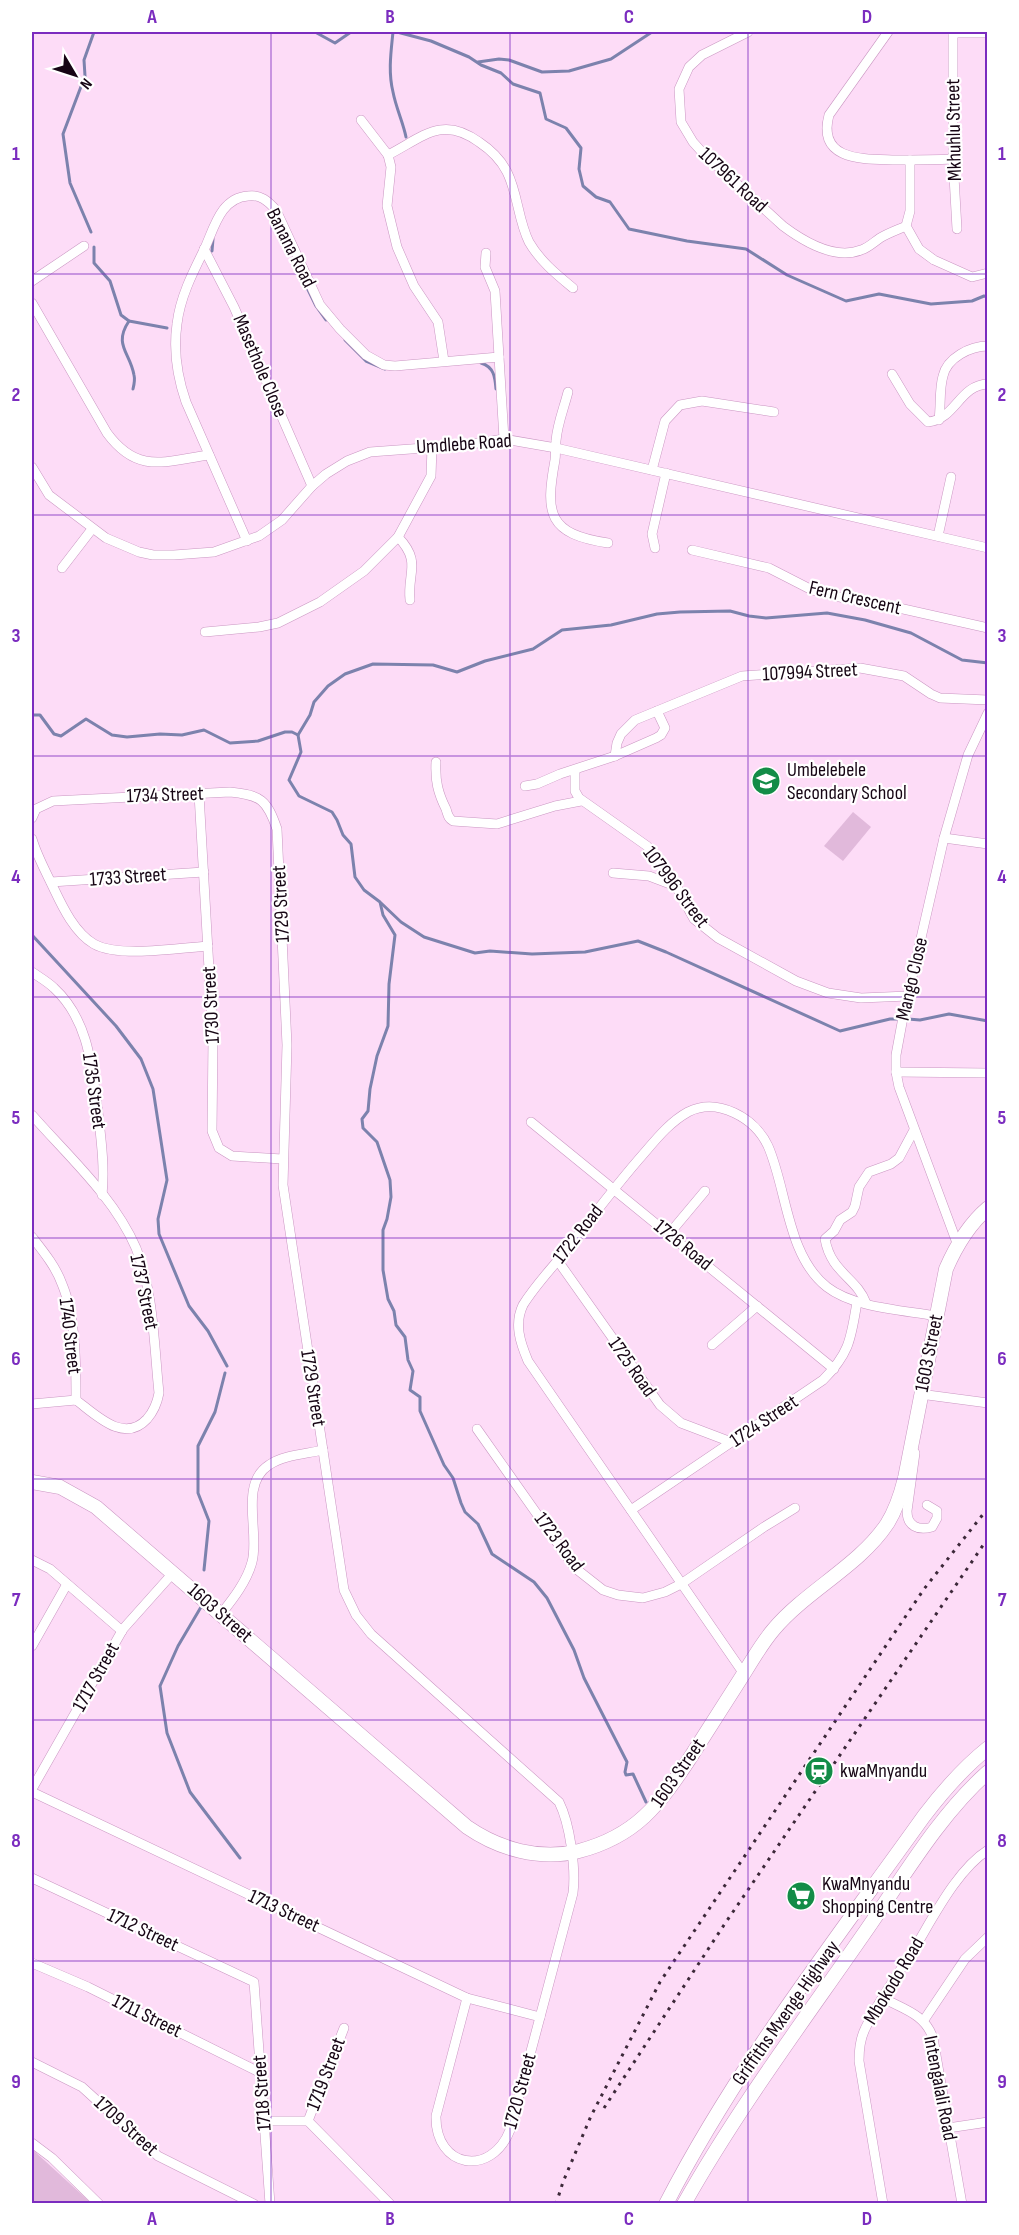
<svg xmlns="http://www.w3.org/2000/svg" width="1019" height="2235" font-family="'Sofia Sans Condensed',sans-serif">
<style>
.green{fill:#e1b9db}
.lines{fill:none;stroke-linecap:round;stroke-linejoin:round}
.stream{stroke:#7c82ad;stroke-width:3}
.street-casing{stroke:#ca96c2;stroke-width:10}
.secondary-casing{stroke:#ca96c2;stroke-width:15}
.street{stroke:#fff;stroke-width:9}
.secondary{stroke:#fff;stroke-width:14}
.rail{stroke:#3c2839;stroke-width:3;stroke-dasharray:3 6;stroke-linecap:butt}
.grid{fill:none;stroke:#7b2cbf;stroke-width:1.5;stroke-opacity:0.55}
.labels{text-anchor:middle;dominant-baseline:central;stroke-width:4.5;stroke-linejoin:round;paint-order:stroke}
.street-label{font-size:20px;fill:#160514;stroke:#fff}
.poi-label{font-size:20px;fill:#160514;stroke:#fff;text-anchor:start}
.neatline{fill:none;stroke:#7b2cbf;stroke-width:2}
.grid-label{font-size:20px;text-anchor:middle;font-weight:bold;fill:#7b2cbf}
</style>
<rect width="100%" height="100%" fill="#fddcf7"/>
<!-- green -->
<g class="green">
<polygon points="853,812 871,827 843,861 824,846"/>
<polygon points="32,2149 91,2203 32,2203"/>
</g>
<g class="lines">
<!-- stream -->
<g class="stream">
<polyline points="315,32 335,43 351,32"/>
<path d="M393,32C391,52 388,72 393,92C396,108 403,122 406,137"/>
<polyline points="397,32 431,41 469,57 481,65 501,73 513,84 540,93 546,119 566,128 581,148 579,169 583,186 596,197 610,202 629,229 687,241 746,249 787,275 846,301 879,294 931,304 972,301 984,296 988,297"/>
<polyline points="478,62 499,59 509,60 542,72 569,71 611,59 652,32"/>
<polyline points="91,232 70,183 63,134 85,76 84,60 94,32"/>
<polyline points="94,247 94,263 110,281 121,315 129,321 167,328"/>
<polyline points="212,251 213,239"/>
<polyline points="295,263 316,306 326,320"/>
<path d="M129,321C113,345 130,352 134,375C135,379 134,385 133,389"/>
<polyline points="345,340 366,361 385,369"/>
<path d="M481,363C494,367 495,377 496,389"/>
<polyline points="32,715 40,715 54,734 61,736 86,719 112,735 127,737 160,734 182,735 204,730 230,743 258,741 285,732 292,732 298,735 301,752 289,780 299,796 332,812 337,820 343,835 351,844 355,877 364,890 380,902 383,915 395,935 389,984 388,1026 377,1056 370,1089 368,1111 362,1119 363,1128 377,1142 390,1180 391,1197 387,1219 383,1230 383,1270 388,1299 394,1311 396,1325 405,1337 408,1360 413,1371 410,1390 420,1397 420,1411 444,1465 453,1478 461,1503 465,1512 478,1524 492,1554 534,1582 547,1598 574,1650 584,1678 627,1762 625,1772 626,1775 633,1774 646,1802"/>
<polyline points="298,735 310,715 314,702 328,686 345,674 373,664 433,665 457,672 485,661 533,649 562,630 611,625 657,614 680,612 730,611 749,616 766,618 827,613 865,620 911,633 962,660 988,663"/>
<polyline points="381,903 401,922 424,937 475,953 490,951 532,954 585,952 638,941 666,952 840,1031 890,1019 897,1019"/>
<polyline points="32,935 116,1026 141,1059 153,1089 167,1180 158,1219 159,1234 189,1306 208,1331 227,1366"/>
<polyline points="908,1019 920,1020 949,1014 988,1021"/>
<polyline points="204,1570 209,1521 198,1493 198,1446 215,1412 225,1373"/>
<polyline points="201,1607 178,1646 160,1686 167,1733 190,1792 240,1858"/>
</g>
<!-- street casing -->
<g class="street-casing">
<g id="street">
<path d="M748,32L702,55L689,67L679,89L681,122L693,142L702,152L783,226C803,241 835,260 861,250C868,248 874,242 880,238C888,233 897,230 906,226"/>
<path d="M888,32L829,115C817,160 861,159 892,160C912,160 933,160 953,159"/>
<polyline points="953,32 953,159 957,229"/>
<polyline points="953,33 988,33"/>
<path d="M361,120L388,155C423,137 442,115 479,142C491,150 501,160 507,172C518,194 518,220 529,242C540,261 556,274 573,288"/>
<polyline points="388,155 391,167 387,206 397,247 414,286 438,322 444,361"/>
<polyline points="910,160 910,211 906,226 919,249 934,260 972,277 988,273"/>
<polyline points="204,249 234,307 312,486"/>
<polyline points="486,253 485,267 495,291 499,357"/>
<polyline points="32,281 84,246"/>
<path d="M32,303L107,433C138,475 165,461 209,455"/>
<path d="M892,374L910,404L928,422C956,419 959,385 988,384"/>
<path d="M568,392C564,408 557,425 556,441C555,448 556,454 555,460C545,514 548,534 608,543"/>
<path d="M939,420C941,405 939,390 943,376C947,358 970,346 988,346"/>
<polyline points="32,467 49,495 106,538 139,552 153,555 174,555 214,552 259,536 282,520 312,486 326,474 347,461 370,452 465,445 504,439 556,448 988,548"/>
<polyline points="652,470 665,421 680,405 702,401 774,412"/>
<polyline points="938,536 951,477"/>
<path d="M398,537C422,562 407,573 410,600"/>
<path d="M247,541L186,402C177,376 173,352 177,324C180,298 192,274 204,250C214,229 220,198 248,196C260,194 268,201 276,210L320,305L340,329L366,355L384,365L395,366L499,357L504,439"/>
<polyline points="655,548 652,534 666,473"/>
<polyline points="692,550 769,568 812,590 843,598 890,606 988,628"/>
<polyline points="62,568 92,529"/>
<polyline points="205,632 259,627 278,623 320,602 364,571 398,537 431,476 432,447"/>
<polyline points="615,756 617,743 621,734 635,720 742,676 860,668 904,676 931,694 940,698 988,700"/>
<path d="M436,762C435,781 438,793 446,809C448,815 448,818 453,821L497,824L555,806L581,801"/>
<polyline points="575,770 575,791 579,798 647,846 666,868 694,919 718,938 796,981 828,993 861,998 908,996"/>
<polyline points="525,786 537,784 560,774 615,756 656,738 661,735 665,728 657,711"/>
<polyline points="199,794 213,1039 212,1131 219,1148 232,1156 282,1159"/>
<path d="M32,818L36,809L53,801L230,792C261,795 267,800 277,829L287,1045L283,1185L344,1590L356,1615L371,1634L559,1802C570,1824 576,1868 573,1893L510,2130C491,2178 435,2168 436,2116L467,1998"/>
<polyline points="944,838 988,844"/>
<path d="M32,839C37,856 46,872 54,889C63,908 75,933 94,944C119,958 179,948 208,946"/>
<polyline points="613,873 649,876 678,887"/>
<polyline points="51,882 204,872"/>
<path d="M32,972C39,977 48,982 54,988C89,1020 92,1068 98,1112C101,1139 105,1168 102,1195"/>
<polyline points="896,1072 988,1073"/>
<path d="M32,1115C68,1156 114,1197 136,1248C154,1293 154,1346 159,1393C157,1404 154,1411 147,1419C124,1444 96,1415 76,1400"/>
<polyline points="531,1122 834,1369"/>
<polyline points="669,1234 705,1191"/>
<path d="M32,1237C43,1251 56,1267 62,1284C76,1317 76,1365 76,1400"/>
<polyline points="957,1243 899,1087 896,1072 896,1055 904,1012 944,838 968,755 988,713"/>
<polyline points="558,1261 660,1405 681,1423 731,1442"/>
<path d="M866,1303C857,1278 831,1273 825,1239L834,1231L840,1220L852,1212L855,1206L859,1187L869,1172L891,1164L899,1158L914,1130"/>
<polyline points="712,1345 757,1306"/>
<polyline points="920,1394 988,1403"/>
<polyline points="32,1404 76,1400"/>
<polyline points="477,1429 575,1568 603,1590 618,1595 643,1598 665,1592 681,1584 764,1527 795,1508"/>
<path d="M915,1453L907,1511C907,1526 918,1531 932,1527L937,1518V1511L927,1505"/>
<path d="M631,1510L823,1380C850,1353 851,1338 857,1302"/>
<polyline points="32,1560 50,1569 122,1631"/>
<path d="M221,1614C233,1599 247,1581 252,1562C260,1533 239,1484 269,1465C283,1455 306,1454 323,1450"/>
<polyline points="32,1646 67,1584"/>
<path d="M744,1674L528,1361C520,1342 514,1324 523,1305C536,1284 553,1267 568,1248C591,1218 614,1188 639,1159C654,1142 668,1123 688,1112C718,1097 755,1118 768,1146C787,1189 787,1256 827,1287C854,1308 903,1310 936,1316"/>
<polyline points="32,1789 123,1629 173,1573"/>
<polyline points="32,1792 467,1998 540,2017"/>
<polyline points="32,1878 254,1982 270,2204"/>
<polyline points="32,1963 88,1987 261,2073"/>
<path d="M883,1998C903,2009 925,2014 933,2038L962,2204"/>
<polyline points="924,2020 965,1959 988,1937"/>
<polyline points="32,2062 82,2087 158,2156 254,2204"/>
<polyline points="264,2121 308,2121 390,2204"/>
<polyline points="308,2121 344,2028"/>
<polyline points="948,2128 988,2122"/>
<polyline points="32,2143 52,2158 99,2204"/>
<path d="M883,2204L859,2061C859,2050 860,2039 865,2029C877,2003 895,1978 911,1954C931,1922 956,1870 988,1850"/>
</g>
</g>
<!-- secondary casing -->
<g class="secondary-casing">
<g id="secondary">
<path d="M32,1482L60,1487L96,1507L467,1827C499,1849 540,1861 579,1851C636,1836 659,1805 690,1758C707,1731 724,1705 741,1678C752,1661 761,1644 774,1629C806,1591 860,1565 887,1524C896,1510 901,1494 905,1478L946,1269C956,1246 968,1225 988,1208"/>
<path d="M666,2204C737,2066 834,1942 924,1816C943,1791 963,1768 988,1748"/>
<path d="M684,2204C737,2110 802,2023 863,1935C901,1881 938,1816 988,1772"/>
</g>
</g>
<!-- street -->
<use href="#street" class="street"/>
<!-- secondary -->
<use href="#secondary" class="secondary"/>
<!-- rail -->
<g class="rail">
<polyline points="604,2108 724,1925 988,1538"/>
<polyline points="556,2204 563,2182 591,2116 660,1982 924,1589 988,1508"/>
</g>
</g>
<!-- grid -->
<path class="grid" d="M271,32V2204M510,32V2204M748,32V2204M32,274H988M32,515H988M32,756H988M32,997H988M32,1238H988M32,1479H988M32,1720H988M32,1961H988"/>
<!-- icons -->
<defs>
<g id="school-disc" transform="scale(1.5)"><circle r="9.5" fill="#138c47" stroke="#fff"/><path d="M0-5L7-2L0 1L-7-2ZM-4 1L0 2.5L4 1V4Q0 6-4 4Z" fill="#fff"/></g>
<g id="station-disc" transform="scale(1.5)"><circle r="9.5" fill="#138c47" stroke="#fff"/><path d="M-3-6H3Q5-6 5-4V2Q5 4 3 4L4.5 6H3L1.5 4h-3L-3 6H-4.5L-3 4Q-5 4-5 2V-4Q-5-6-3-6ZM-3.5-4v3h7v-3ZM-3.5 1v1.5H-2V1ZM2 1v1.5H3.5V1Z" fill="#fff"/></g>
<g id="supermarket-disc" transform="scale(1.5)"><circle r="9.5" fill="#138c47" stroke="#fff"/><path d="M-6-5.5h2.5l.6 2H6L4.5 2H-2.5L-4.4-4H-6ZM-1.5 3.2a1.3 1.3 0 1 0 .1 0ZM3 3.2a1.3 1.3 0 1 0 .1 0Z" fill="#fff"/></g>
</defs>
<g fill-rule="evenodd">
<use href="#school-disc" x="766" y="781"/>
<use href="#station-disc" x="819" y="1771"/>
<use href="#supermarket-disc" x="801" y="1896"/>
</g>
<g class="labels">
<!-- street labels -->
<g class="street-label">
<text transform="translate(954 130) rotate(-91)">Mkhuhlu Street</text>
<text transform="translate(733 180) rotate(43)">107961 Road</text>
<text transform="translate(291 248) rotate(63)">Banana Road</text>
<text transform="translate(260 366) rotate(67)">Masethole Close</text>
<text transform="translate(464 444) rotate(-4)">Umdlebe Road</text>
<text transform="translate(855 598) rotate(13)">Fern Crescent</text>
<text transform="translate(810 672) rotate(-3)">107994 Street</text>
<text transform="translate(165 795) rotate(-2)">1734 Street</text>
<text transform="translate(128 877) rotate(-4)">1733 Street</text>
<text transform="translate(676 887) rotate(53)">107996 Street</text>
<text transform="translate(281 904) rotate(-93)">1729 Street</text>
<text transform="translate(912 979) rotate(-77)">Mango Close</text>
<text transform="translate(211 1005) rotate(-93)">1730 Street</text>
<text transform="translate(94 1091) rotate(82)">1735 Street</text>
<text transform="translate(578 1234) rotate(-52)">1722 Road</text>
<text transform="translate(683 1245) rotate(39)">1726 Road</text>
<text transform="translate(144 1292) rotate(78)">1737 Street</text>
<text transform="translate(70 1336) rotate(83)">1740 Street</text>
<text transform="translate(929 1353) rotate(-79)">1603 Street</text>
<text transform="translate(632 1367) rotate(55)">1725 Road</text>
<text transform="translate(313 1388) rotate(81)">1729 Street</text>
<text transform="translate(764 1421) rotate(-34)">1724 Street</text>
<text transform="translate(559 1542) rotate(53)">1723 Road</text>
<text transform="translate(220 1613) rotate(41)">1603 Street</text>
<text transform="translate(96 1677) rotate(-61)">1717 Street</text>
<text transform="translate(678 1773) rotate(-55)">1603 Street</text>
<text transform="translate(284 1911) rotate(25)">1713 Street</text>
<text transform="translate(143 1930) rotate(25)">1712 Street</text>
<text transform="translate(894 1981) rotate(-59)">Mbokodo Road</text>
<text transform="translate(786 2013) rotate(-55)">Griffiths Mxenge Highway</text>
<text transform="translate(147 2016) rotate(26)">1711 Street</text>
<text transform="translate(326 2074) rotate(-69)">1719 Street</text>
<text transform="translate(940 2088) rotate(79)">Intengalali Road</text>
<text transform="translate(520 2091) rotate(-75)">1720 Street</text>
<text transform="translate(262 2093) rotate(-94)">1718 Street</text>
<text transform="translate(126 2126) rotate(42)">1709 Street</text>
</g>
<!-- poi labels -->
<g class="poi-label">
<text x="787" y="770">Umbelebele<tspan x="787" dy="23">Secondary School</tspan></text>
<text x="840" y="1771">kwaMnyandu</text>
<text x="822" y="1884">KwaMnyandu<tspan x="822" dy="23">Shopping Centre</tspan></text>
</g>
</g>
<!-- border -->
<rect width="1019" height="2235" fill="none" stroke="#ffffff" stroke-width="66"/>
<!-- north arrow -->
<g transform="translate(75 75) rotate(129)" stroke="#ffffff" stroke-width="4.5" paint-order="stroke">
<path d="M0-4.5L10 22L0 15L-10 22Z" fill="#160514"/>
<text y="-9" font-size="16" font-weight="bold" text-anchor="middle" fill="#160514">N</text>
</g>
<rect x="33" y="33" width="953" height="2169" class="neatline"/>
<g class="grid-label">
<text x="152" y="23">A</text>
<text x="390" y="23">B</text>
<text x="629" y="23">C</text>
<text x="867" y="23">D</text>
<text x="16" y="160">1</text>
<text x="1002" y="160">1</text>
<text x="16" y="401">2</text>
<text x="1002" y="401">2</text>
<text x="16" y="642">3</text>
<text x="1002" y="642">3</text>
<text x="16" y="883">4</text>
<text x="1002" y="883">4</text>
<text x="16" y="1124">5</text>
<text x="1002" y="1124">5</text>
<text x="16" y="1365">6</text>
<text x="1002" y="1365">6</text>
<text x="16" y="1606">7</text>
<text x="1002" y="1606">7</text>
<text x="16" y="1847">8</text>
<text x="1002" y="1847">8</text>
<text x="16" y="2088">9</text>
<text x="1002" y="2088">9</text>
<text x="152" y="2225">A</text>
<text x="390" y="2225">B</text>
<text x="629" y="2225">C</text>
<text x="867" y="2225">D</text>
</g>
</svg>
